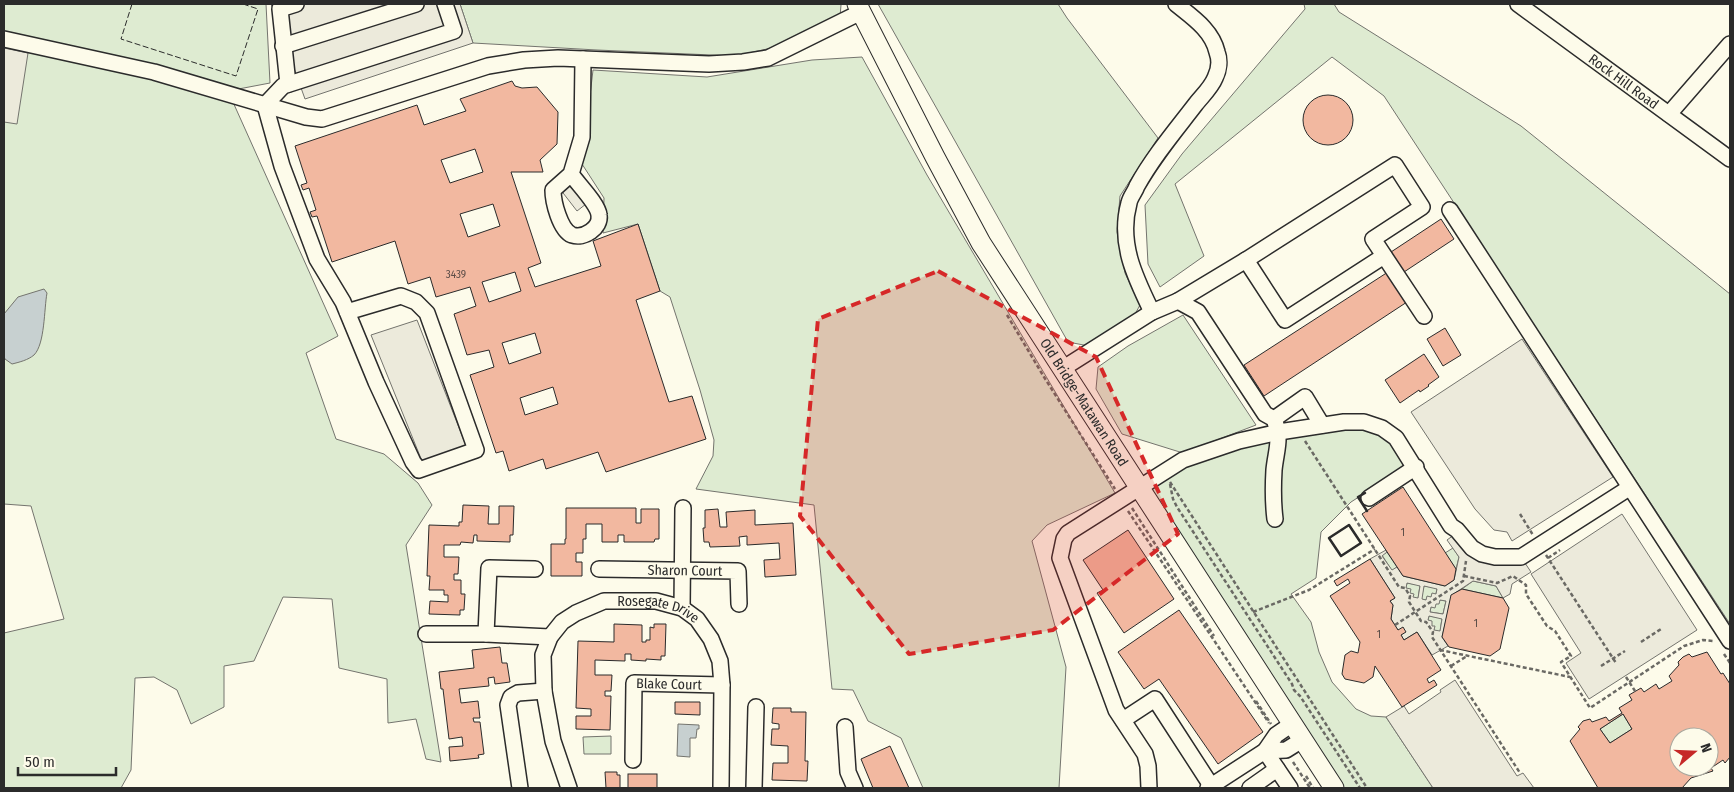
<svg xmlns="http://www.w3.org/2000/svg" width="1734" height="792" font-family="'Fira Sans Condensed',sans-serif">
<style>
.green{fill:#deebd1;stroke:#74746e}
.parking{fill:#eceadb;stroke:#74746e;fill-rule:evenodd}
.water{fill:#c7d0d0;stroke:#74746e}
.building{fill:#f2b8a0;stroke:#2b2b2b;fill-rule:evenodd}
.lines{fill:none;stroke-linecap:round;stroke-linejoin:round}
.minor-casing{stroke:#2b2b2b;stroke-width:18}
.major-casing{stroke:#2b2b2b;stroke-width:21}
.path{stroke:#6a6964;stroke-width:2.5;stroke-dasharray:4 2.5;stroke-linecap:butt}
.minor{stroke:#fdfbea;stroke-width:15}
.major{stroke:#fdfbea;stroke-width:19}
.fence{stroke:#2b2b2b;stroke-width:1;stroke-dasharray:6 2.5;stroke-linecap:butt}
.wall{stroke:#2b2b2b;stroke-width:2.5}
.marked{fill:#d62828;fill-opacity:0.2;stroke:#d62828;stroke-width:4;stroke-dasharray:10 6;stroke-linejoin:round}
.labels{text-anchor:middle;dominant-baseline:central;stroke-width:4;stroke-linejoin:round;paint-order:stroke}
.number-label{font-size:11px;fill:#5d4e48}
.street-label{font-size:14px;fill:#2b2b2b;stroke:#fdfbea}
</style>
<rect width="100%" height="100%" fill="#fdfbea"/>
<!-- green -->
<g class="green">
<polygon points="4,4 266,4 270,83 228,91 338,336 306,353 336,439 384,454 418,483 432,505 406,545 441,762 426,759 416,719 388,723 387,679 339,668 332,599 283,597 254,661 224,666 224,707 191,724 177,690 154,677 135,678 131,770 121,788 4,788 4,633 64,619 31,506 4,504"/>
<polygon points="460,4 841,4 841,5 840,17 790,44 735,56 597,50 473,43"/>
<polygon points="878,4 1058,4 1067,18 1158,138 1120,196 1117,232 1125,273 1140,305 1129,325 1094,347 1068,342"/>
<polygon points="1304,4 1334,4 1339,12 1521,126 1730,294 1730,624 1384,96 1332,57 1175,184 1204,256 1160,287 1148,264 1145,205 1182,154 1305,9"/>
<polygon points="862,57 927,175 1115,493 1047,525 1032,541 1066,667 1059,788 923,788 901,738 868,721 853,690 832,689 814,505 696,489 713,456 714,440 700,390 670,297 660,291 638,224 603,233 604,198 582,164 593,70 707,77 812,60"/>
<polygon points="1183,315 1256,425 1183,453 1122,434 1096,389 1098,367 1128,346"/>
<polygon points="1382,428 1411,461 1393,475 1351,502 1321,532 1316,578 1291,594 1311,622 1319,652 1332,682 1356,709 1371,716 1386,717 1433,788 1334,788 1140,488 1183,460 1297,429"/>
<polygon points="1453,548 1459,557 1456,569 1445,553"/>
<polygon points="1387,552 1397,567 1392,571 1382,555"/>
<polygon points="1473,581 1496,586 1503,598 1462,589"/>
<polygon points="1407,583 1420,585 1418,599 1413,598 1406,588"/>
<polygon points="1424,586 1437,588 1436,594 1426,600 1421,599"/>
<polygon points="1440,600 1446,601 1443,614 1430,612 1431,607"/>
<polygon points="1429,616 1442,618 1440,632 1434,630 1428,620"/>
<polygon points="1623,714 1632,729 1610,743 1600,729"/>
<polygon points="611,736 611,754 584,754 583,737"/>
</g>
<!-- parking -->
<g class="parking">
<polygon points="271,4 460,4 473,43 305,99"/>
<polygon points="4,48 28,53 17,124 4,122"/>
<polygon points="570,182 586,204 577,211 560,189"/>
<polygon points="417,320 470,456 426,471 371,335"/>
<polygon points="1522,339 1613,477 1512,541 1507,532 1494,530 1475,509 1411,412"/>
<polygon points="1622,514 1697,630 1589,699 1566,663 1581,653 1531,574"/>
<path d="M1458,532L1465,542L1521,557L1531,572L1512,584L1510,594L1503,598L1496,586L1473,581L1452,595L1442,637L1448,646L1432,655L1417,632L1404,640L1401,635L1405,632L1398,630L1391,619L1393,605L1390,601L1395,598L1370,559L1386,550L1387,552L1382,556L1392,570L1397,567L1403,576L1445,586L1454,580L1459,557L1447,540ZM1407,583L1420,586L1418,598L1413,597L1414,594L1410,593L1411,589L1406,588ZM1424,586L1437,589L1436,594L1432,593L1431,597L1427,596L1426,600L1422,599ZM1440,600L1446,601L1443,614L1430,612L1431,607L1435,608L1436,604H1439ZM1429,616L1442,619L1440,631L1434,630L1435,626H1432V621L1428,620Z"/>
<polygon points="1455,680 1517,776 1523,773 1534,788 1433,788 1386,717 1404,706 1409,714 1441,692 1440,690"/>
</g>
<!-- water -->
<g class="water">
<path d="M44,289L47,293C44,309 45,344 34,355C28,360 20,362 12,364L5,359L4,357V314L18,297Z"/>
<polygon points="678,724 699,725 699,729 697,729 696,738 690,738 690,757 677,756"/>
</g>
<!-- building -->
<g class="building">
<path d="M512,81L515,86L522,88L537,87L558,112L557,144L540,160L543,172H511L541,263L528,268L535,287L601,266L593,241L638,224L660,291L636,300L669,402L692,396L706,439L606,472L598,452L546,469L543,459L509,471L503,451L496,453L470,375L494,367L489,350L467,355L454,314L476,306L470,287L436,297L430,277L408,284L395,241L332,262L317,216L312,217L310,212L316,210L309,188L303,190L301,185L307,183L295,146L417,105L424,125L466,111L460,99ZM475,149L483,172L450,183L441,160ZM493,204L500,226L468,237L460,214ZM515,272L521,291L489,302L482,282ZM535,333L541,353L509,364L502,343ZM553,387L558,404L525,415L520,398Z"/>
<circle cx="1328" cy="120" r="25"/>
<polygon points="1441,219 1454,239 1404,272 1391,252"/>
<polygon points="1388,272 1407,302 1264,396 1244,365"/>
<polygon points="1445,328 1461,355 1443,366 1427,339"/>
<polygon points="1424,354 1439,377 1428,385 1429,386 1420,392 1419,390 1400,403 1385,380"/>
<polygon points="1403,487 1456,569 1454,580 1445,586 1403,576 1362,514"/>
<polygon points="463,505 489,506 488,524 499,524 499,506 514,506 513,535 510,535 510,542 477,541 477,535 474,535 473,543 461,542 460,545 444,545 444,557 459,557 458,574 454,574 454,580 461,580 461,594 465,594 464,610 460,610 460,615 429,614 430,601 448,602 448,595 444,595 444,590 429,590 430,576 427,576 429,525 459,526 459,522 462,522"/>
<polygon points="566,508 636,508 636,523 641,523 641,509 659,509 659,539 655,539 654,542 624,542 624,535 618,535 618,542 602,542 602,524 586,524 586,539 583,539 583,553 576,553 576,562 582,562 582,576 551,576 551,544 565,544 565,539 566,539"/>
<polygon points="718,509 720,527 727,527 726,512 755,510 755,525 793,523 796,575 765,577 764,560 780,559 779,543 747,545 747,536 739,537 740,546 710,547 709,542 704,542 703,528 705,528 705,510"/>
<polygon points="1128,530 1174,599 1124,633 1097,593 1103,590 1083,560"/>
<polygon points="1370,559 1395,598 1390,601 1393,605 1391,619 1398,630 1403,627 1406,632 1401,635 1404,640 1417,632 1441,670 1427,679 1429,683 1434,680 1437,685 1402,707 1375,666 1373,677 1364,683 1345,679 1342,674 1345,655 1351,651 1358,653 1360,642 1330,596 1350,583 1348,579 1337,586 1334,581"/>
<polygon points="1462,589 1503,598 1509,608 1500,649 1490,656 1449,647 1442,637 1451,595"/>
<polygon points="1179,610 1263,732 1218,764 1159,679 1144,689 1118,652"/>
<polygon points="614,624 642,625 642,642 646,642 646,640 650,640 650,627 654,628 654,624 666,624 665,656 661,656 661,660 646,659 646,661 631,660 631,654 625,654 625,661 595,660 595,675 612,675 611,691 605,691 605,696 611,696 610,730 576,729 576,716 591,716 591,709 576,708 578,641 614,642"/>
<polygon points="500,647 502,663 507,663 510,682 495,684 494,677 488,678 489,686 459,689 461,703 478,701 480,718 473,718 474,722 480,722 484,754 478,755 479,758 450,761 449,747 463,746 462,737 449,739 443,689 441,689 439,672 474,668 472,650"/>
<path d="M1707,652L1721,674L1723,673L1730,684V757L1725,763L1723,760L1711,768L1713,771L1691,778L1682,788H1598L1570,741L1580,729L1578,727L1583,721L1590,719L1592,722L1606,717L1609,721L1622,713L1619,708L1632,700L1629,695L1641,688L1644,692L1656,684L1659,689L1672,681L1669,676L1679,665L1678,662L1683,657L1689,654L1692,657ZM1623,714L1632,729L1610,743L1600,729ZM1679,737H1709V767H1679Z"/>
<polygon points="675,702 700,702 700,715 675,714"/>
<polygon points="773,708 791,708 791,712 806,712 805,761 808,761 807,781 772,780 773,763 788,763 788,746 771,745 772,729 779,729 779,724 772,723"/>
<polygon points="890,746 909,788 873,788 861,759"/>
<polygon points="605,772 617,772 617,775 620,775 620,788 606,788"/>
<rect x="628" y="774" width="29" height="14"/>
</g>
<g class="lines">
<!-- minor casing -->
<g class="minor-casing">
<g id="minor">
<path id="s1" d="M1518,4L1730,159"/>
<polyline points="4,39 154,72 306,117 322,119 488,66 524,60 558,58 709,64 743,62 768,58 861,12"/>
<polyline points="283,46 416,4"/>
<polyline points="288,84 280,9 296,4"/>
<polyline points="265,105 282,166 317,259 343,302 376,382 413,462 419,470 476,450 427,313 416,302 401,296 347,312"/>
<polyline points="265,105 283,86 454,31 445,4"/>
<polyline points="1669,114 1730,44"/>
<path d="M571,174C578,184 598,204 599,215C601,228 584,239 572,235C560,230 553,202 553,190L571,174L582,137L583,59"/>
<polyline points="1450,210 1730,641"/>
<polyline points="1246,260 1285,320 1384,256"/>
<polyline points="1178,301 1246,260 1395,165 1422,207 1373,239 1424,316"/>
<path d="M1152,312C1135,277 1118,243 1129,203C1130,197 1135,192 1137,186C1153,157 1175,131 1195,105C1201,97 1211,88 1215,78C1219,70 1220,60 1217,52C1212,30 1192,17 1176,4"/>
<path d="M1062,369L1152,312L1178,301L1198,312L1265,414L1274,419C1282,439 1276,450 1274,470C1273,487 1273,503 1275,519"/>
<polyline points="1274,419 1305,397 1322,425"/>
<polyline points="1369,498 1416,467"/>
<polyline points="535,569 489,568 486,634 550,637"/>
<path id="s2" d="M599,569L738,571L739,604"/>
<polyline points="682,608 683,508"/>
<polyline points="426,634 486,634"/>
<polyline points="1123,720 1155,699 1212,787"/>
<polyline points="845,727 848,772 855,788"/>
<polyline points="1265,751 1290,788"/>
<polyline points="1265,751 1286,750 1302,740"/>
<path id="s3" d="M633,760L634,683L722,685"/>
<polyline points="520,788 508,705 511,697 518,693 544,691"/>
<path id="s4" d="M569,788L553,741L544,691L543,655L550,637L562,622L576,613L604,601H656L682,608L697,619L711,639L720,661L722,685L721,788"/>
<polyline points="754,788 756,707"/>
<polyline points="1149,788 1148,766 1145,754 1116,710 1060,558 1064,539 1068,533 1183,460 1239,441 1279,432 1344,422 1364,422 1382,428 1396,438 1451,526 1457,530 1472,548 1482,554 1495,557 1521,557 1629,488"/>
<polyline points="1208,788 1265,751 1276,735 1292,724"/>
<polyline points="1250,788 1277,769"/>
</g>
</g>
<!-- major casing -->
<g class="major-casing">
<g id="major">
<path id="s5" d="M857,4L935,157L981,243L1334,788"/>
</g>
</g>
<!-- path -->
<g class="path">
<polyline points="1007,315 1044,377 1115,489"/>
<polyline points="1305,441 1399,587 1405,588 1410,596 1409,602 1421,621 1426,622 1433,632 1432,637 1520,773"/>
<polyline points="1170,482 1367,788"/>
<polyline points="1170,484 1173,499 1177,507 1292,684 1294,690 1300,696 1360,788"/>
<polyline points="1132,508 1214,636"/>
<polyline points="1128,511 1269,723"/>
<polyline points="1520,514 1533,535"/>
<polyline points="1546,555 1616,663"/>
<polyline points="1548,558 1560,550"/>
<polyline points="1464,576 1497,583 1513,576 1526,585 1526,594 1547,626 1555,631 1571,656 1561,662 1590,708 1684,646 1703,640 1713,641"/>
<polyline points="1253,612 1309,590 1375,549"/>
<polyline points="1395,625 1463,581 1466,561"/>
<polyline points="1641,642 1661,629"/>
<polyline points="1440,650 1570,677"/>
<polyline points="1724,654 1730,663"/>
<polyline points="1451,666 1467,656"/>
<polyline points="1601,666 1625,651"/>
<polyline points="1626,677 1635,691"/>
<polyline points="1256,701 1271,724"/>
<polyline points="1293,762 1310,788"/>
<polyline points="1306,776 1313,788"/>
</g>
<!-- minor -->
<use href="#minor" class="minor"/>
<!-- major -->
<use href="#major" class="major"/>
<!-- fence -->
<polyline class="fence" points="132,4 121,39 236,76 258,9 243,4"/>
<!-- wall -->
<g class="wall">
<polyline points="1365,493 1358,497 1367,511"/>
<polygon points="1349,525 1361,543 1341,556 1329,538"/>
</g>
</g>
<!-- marked area -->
<path class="marked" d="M938,271L1096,357L1178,534L1053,630L909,654L800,516L818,319Z"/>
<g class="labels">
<!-- number labels -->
<g class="number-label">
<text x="456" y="274">3439</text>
<text x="1403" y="532">1</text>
<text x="1476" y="623">1</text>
<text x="1379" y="634">1</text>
</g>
<!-- street labels -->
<g class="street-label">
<text stroke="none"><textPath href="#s1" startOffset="131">Rock Hill Road</textPath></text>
<text stroke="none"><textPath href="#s5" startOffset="459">Old Bridge-Matawan Road</textPath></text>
<text stroke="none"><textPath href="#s2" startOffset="86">Sharon Court</textPath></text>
<text stroke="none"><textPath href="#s4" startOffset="278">Rosegate Drive</textPath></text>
<text stroke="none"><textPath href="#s3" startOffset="112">Blake Court</textPath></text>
</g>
</g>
<!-- border -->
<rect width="1734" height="792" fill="none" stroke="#2b2b2b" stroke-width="10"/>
<!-- north arrow -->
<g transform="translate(1694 752) rotate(71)"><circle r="24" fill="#fdfbea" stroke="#a9a89e"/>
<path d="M0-4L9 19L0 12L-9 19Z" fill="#c62828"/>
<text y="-8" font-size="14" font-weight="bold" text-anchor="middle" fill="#2b2b2b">N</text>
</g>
<!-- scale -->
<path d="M18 767v8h98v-8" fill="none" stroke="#2b2b2b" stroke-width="2.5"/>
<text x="25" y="767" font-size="15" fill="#2b2b2b" stroke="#fdfbea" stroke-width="4" paint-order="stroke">50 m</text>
</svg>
